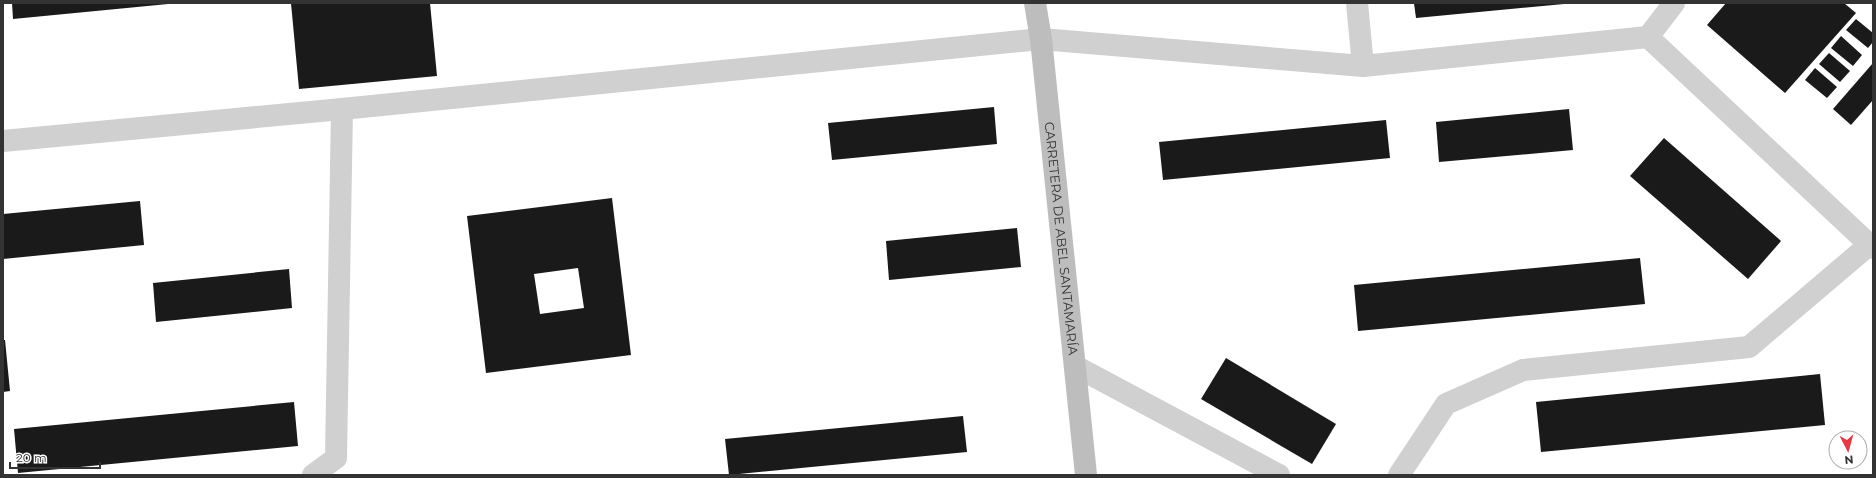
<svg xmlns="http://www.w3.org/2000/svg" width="1876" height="478" font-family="Montserrat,sans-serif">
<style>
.building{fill:#1a1a1a;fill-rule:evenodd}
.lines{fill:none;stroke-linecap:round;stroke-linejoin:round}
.minor{stroke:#d0d0d0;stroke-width:22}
.secondary{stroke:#bdbdbd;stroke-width:22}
.labels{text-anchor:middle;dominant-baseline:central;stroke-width:4;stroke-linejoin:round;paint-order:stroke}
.street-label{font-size:13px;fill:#333;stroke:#fff}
</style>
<rect width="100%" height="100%" fill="#fff"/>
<!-- building -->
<g class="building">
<polygon points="12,3 167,3 168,4 13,19"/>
<polygon points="291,3 430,3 437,76 299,89"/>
<polygon points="1414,3 1564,3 1564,4 1416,18"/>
<polygon points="1726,3 1844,3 1856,13 1785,93 1707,25"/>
<polygon points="1856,19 1873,33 1873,42 1868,48 1846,30"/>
<polygon points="1841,36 1862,55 1853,66 1831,48"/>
<polygon points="1829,53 1850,71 1840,82 1819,64"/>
<polygon points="1873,63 1873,100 1851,125 1833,109"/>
<polygon points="1815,68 1837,87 1827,98 1805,80"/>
<polygon points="994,107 997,144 832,160 828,123"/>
<polygon points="1569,109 1573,150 1439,162 1436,122"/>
<polygon points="1386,120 1390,158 1163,180 1159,142"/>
<polygon points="1664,138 1781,241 1748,279 1630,176"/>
<path d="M612,198L631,355L486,373L467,216ZM578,268L584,308L540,314L534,274Z"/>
<polygon points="140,201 144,245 3,259 3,214"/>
<polygon points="1017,228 1021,267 889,280 886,241"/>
<polygon points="1640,258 1645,304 1358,331 1354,285"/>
<polygon points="289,269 292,308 156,322 153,283"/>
<polygon points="3,340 5,340 10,391 3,392"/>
<polygon points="1226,358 1336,424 1312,464 1201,399"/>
<polygon points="1820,374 1825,425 1541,452 1536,402"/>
<polygon points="294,402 298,446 18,473 14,429"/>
<polygon points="963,416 967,452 729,475 725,439"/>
</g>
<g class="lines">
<!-- minor -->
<g class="minor">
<polyline points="1357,3 1363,66"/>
<polyline points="1648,37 1873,248"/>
<polyline points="3,141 342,109 1041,39 1363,66 1648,37 1674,3"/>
<polyline points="1075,366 1279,475"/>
<polyline points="313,475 336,458 342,109"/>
<polyline points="1399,475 1446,404 1523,370 1749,347 1869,245"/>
</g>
<!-- secondary -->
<path class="secondary" id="s1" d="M1035,3L1041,39L1086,475"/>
</g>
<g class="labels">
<!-- street labels -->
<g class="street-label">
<text stroke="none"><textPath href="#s1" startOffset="237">CARRETERA DE ABEL SANTAMARÍA</textPath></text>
</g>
</g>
<!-- border -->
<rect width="1876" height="478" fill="none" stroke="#333333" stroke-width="8"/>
<!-- north arrow -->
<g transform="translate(1848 450) rotate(174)"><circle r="19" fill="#ffffff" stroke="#adadad"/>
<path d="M0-3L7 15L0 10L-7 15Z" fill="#e63946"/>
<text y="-6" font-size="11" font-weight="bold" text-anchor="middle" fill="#333333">N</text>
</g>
<!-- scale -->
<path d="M10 462v6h90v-6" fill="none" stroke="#333333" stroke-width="2"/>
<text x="16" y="462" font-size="12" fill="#333333" stroke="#ffffff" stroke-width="3" paint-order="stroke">20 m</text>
</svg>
